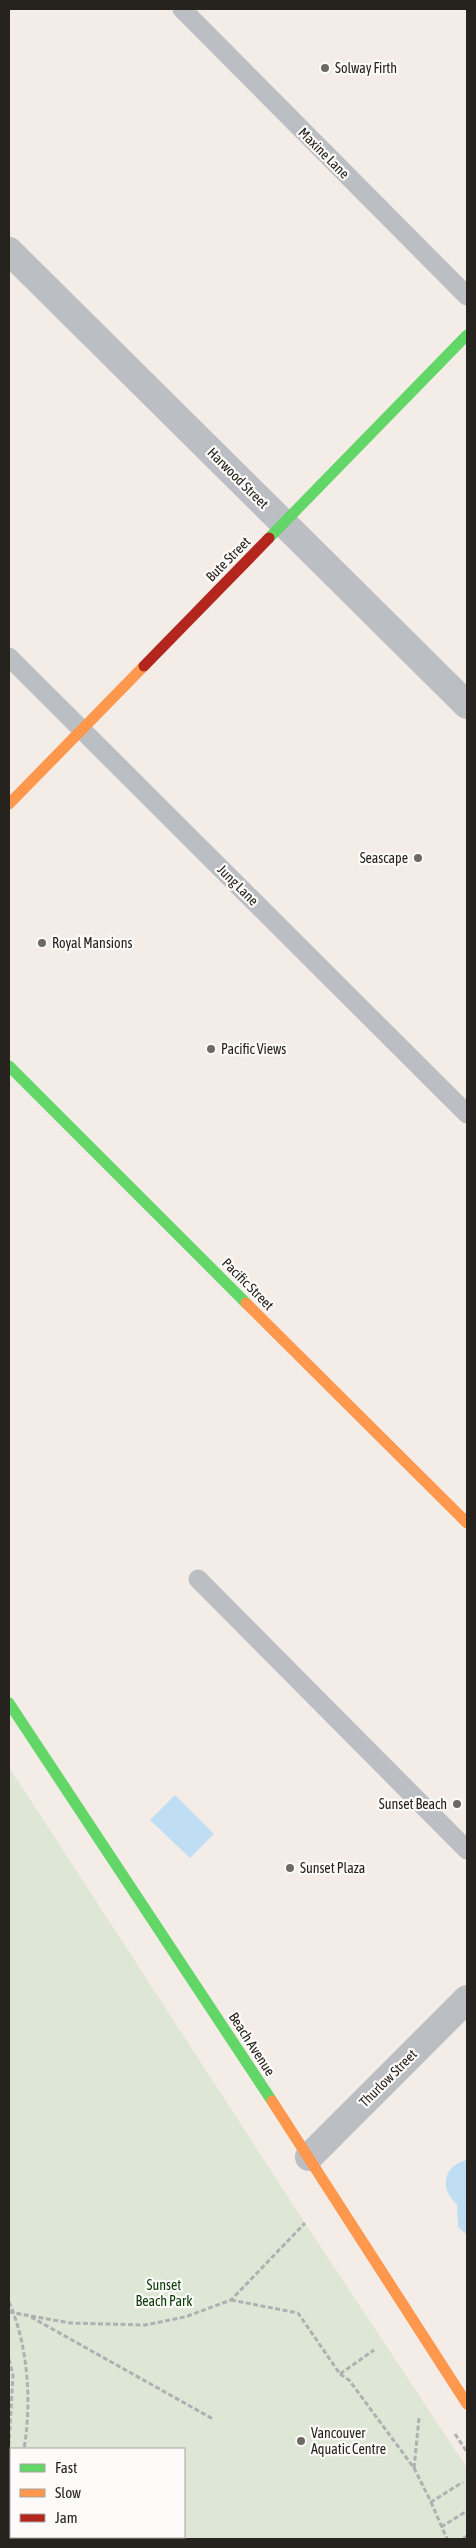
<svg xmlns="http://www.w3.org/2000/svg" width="476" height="2548" font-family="'Asap Condensed',sans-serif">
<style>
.green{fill:#dee7d6;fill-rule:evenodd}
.water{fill:#bfdef3}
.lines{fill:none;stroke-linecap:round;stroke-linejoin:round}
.path{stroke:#b0b0b2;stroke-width:3;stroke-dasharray:5 2.5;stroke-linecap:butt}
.lane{stroke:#bbbec3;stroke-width:19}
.street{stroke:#bbbec3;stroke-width:28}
.fast{stroke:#63d668;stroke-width:11}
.slow{stroke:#ff974d;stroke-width:11}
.jam{stroke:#b3261e;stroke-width:11}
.poi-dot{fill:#6e6964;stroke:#fdfbf9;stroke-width:2}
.labels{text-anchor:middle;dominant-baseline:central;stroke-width:4.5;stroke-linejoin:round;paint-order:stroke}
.poi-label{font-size:14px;fill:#26221e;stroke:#fdfbf9;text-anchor:start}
.street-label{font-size:14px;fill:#26221e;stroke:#fdfbf9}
.park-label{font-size:14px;fill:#073b04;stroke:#fdfbf9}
</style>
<rect width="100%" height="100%" fill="#f4ece7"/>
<!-- green -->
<path class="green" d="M9,1767L305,2223L467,2468V2539H9ZM11,2449H184V2537H11Z"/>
<!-- water -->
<g class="water">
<polygon points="175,1795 214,1834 190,1858 150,1820"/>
<path d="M467,2160V2235L458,2227L457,2204C439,2189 443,2165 467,2160Z"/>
</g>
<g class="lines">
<!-- path -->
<g class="path">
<polyline points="231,2300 298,2313 340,2374 374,2350"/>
<path d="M9,2302C28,2345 32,2402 24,2449"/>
<polyline points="9,2312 70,2323 145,2325 185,2317 231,2300 305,2223"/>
<polyline points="31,2317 213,2419"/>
<polyline points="9,2359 13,2375 9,2445"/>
<polyline points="340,2374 349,2380 414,2468 431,2502 463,2482"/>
<polyline points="455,2434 467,2452"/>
<polyline points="414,2468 419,2418"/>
<polyline points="431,2502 447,2539"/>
<polyline points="441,2527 467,2511"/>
<polyline points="11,2539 11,2535"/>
<polyline points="463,2539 467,2536"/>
</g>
<!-- lane -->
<g class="lane">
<polyline points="182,9 467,296"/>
<polyline points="9,657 467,1114"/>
<polyline points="198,1579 467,1850"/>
</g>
<!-- street -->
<g class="street">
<polyline points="9,251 467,705"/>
<polyline points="309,2157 467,1999"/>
</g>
<!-- fast -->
<g class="fast">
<polyline points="269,538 467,335"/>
<polyline points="9,1066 246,1303"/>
<polyline points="9,1703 272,2101"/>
</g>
<!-- slow -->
<g class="slow">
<polyline points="9,804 144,666"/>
<polyline points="246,1303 467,1523"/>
<polyline points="272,2101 467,2404"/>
</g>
<!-- jam -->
<polyline class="jam" points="144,666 269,538"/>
</g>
<!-- markers -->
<g class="poi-dot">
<circle cx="325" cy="68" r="5"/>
<circle cx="418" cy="858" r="5"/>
<circle cx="42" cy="943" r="5"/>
<circle cx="211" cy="1049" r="5"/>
<circle cx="457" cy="1804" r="5"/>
<circle cx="290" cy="1868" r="5"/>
<circle cx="301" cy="2441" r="5"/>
</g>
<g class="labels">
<!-- poi labels -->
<g class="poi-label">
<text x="335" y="68">Solway Firth</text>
<text x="408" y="858" text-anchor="end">Seascape</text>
<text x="52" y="943">Royal Mansions</text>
<text x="221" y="1049">Pacific Views</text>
<text x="447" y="1804" text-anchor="end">Sunset Beach</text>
<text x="300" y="1868">Sunset Plaza</text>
<text x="311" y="2433">Vancouver<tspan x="311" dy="16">Aquatic Centre</tspan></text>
</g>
<!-- street labels -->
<g class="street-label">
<text transform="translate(324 153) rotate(45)">Maxine Lane</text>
<text transform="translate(238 478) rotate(45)">Harwood Street</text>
<text transform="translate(228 559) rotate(-45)">Bute Street</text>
<text transform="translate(238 885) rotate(45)">Jung Lane</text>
<text transform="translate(248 1284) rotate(45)">Pacific Street</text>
<text transform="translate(252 2044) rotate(57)">Beach Avenue</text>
<text transform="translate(388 2078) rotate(-45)">Thurlow Street</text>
</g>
<!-- park labels -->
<g class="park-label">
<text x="164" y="2285">Sunset<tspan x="164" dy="16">Beach Park</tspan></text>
</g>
</g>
<!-- border -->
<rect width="476" height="2548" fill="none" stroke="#26221e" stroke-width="20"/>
<!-- legend -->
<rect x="10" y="2448" width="175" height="90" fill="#fdfbf9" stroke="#a7a4a1"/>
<rect x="20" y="2464" width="25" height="8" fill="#63d668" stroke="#a7a4a1"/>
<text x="55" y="2473" font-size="15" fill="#26221e">Fast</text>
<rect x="20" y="2489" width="25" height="8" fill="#ff974d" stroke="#a7a4a1"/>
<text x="55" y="2498" font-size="15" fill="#26221e">Slow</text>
<rect x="20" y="2514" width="25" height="8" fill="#b3261e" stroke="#a7a4a1"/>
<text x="55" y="2523" font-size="15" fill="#26221e">Jam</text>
</svg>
